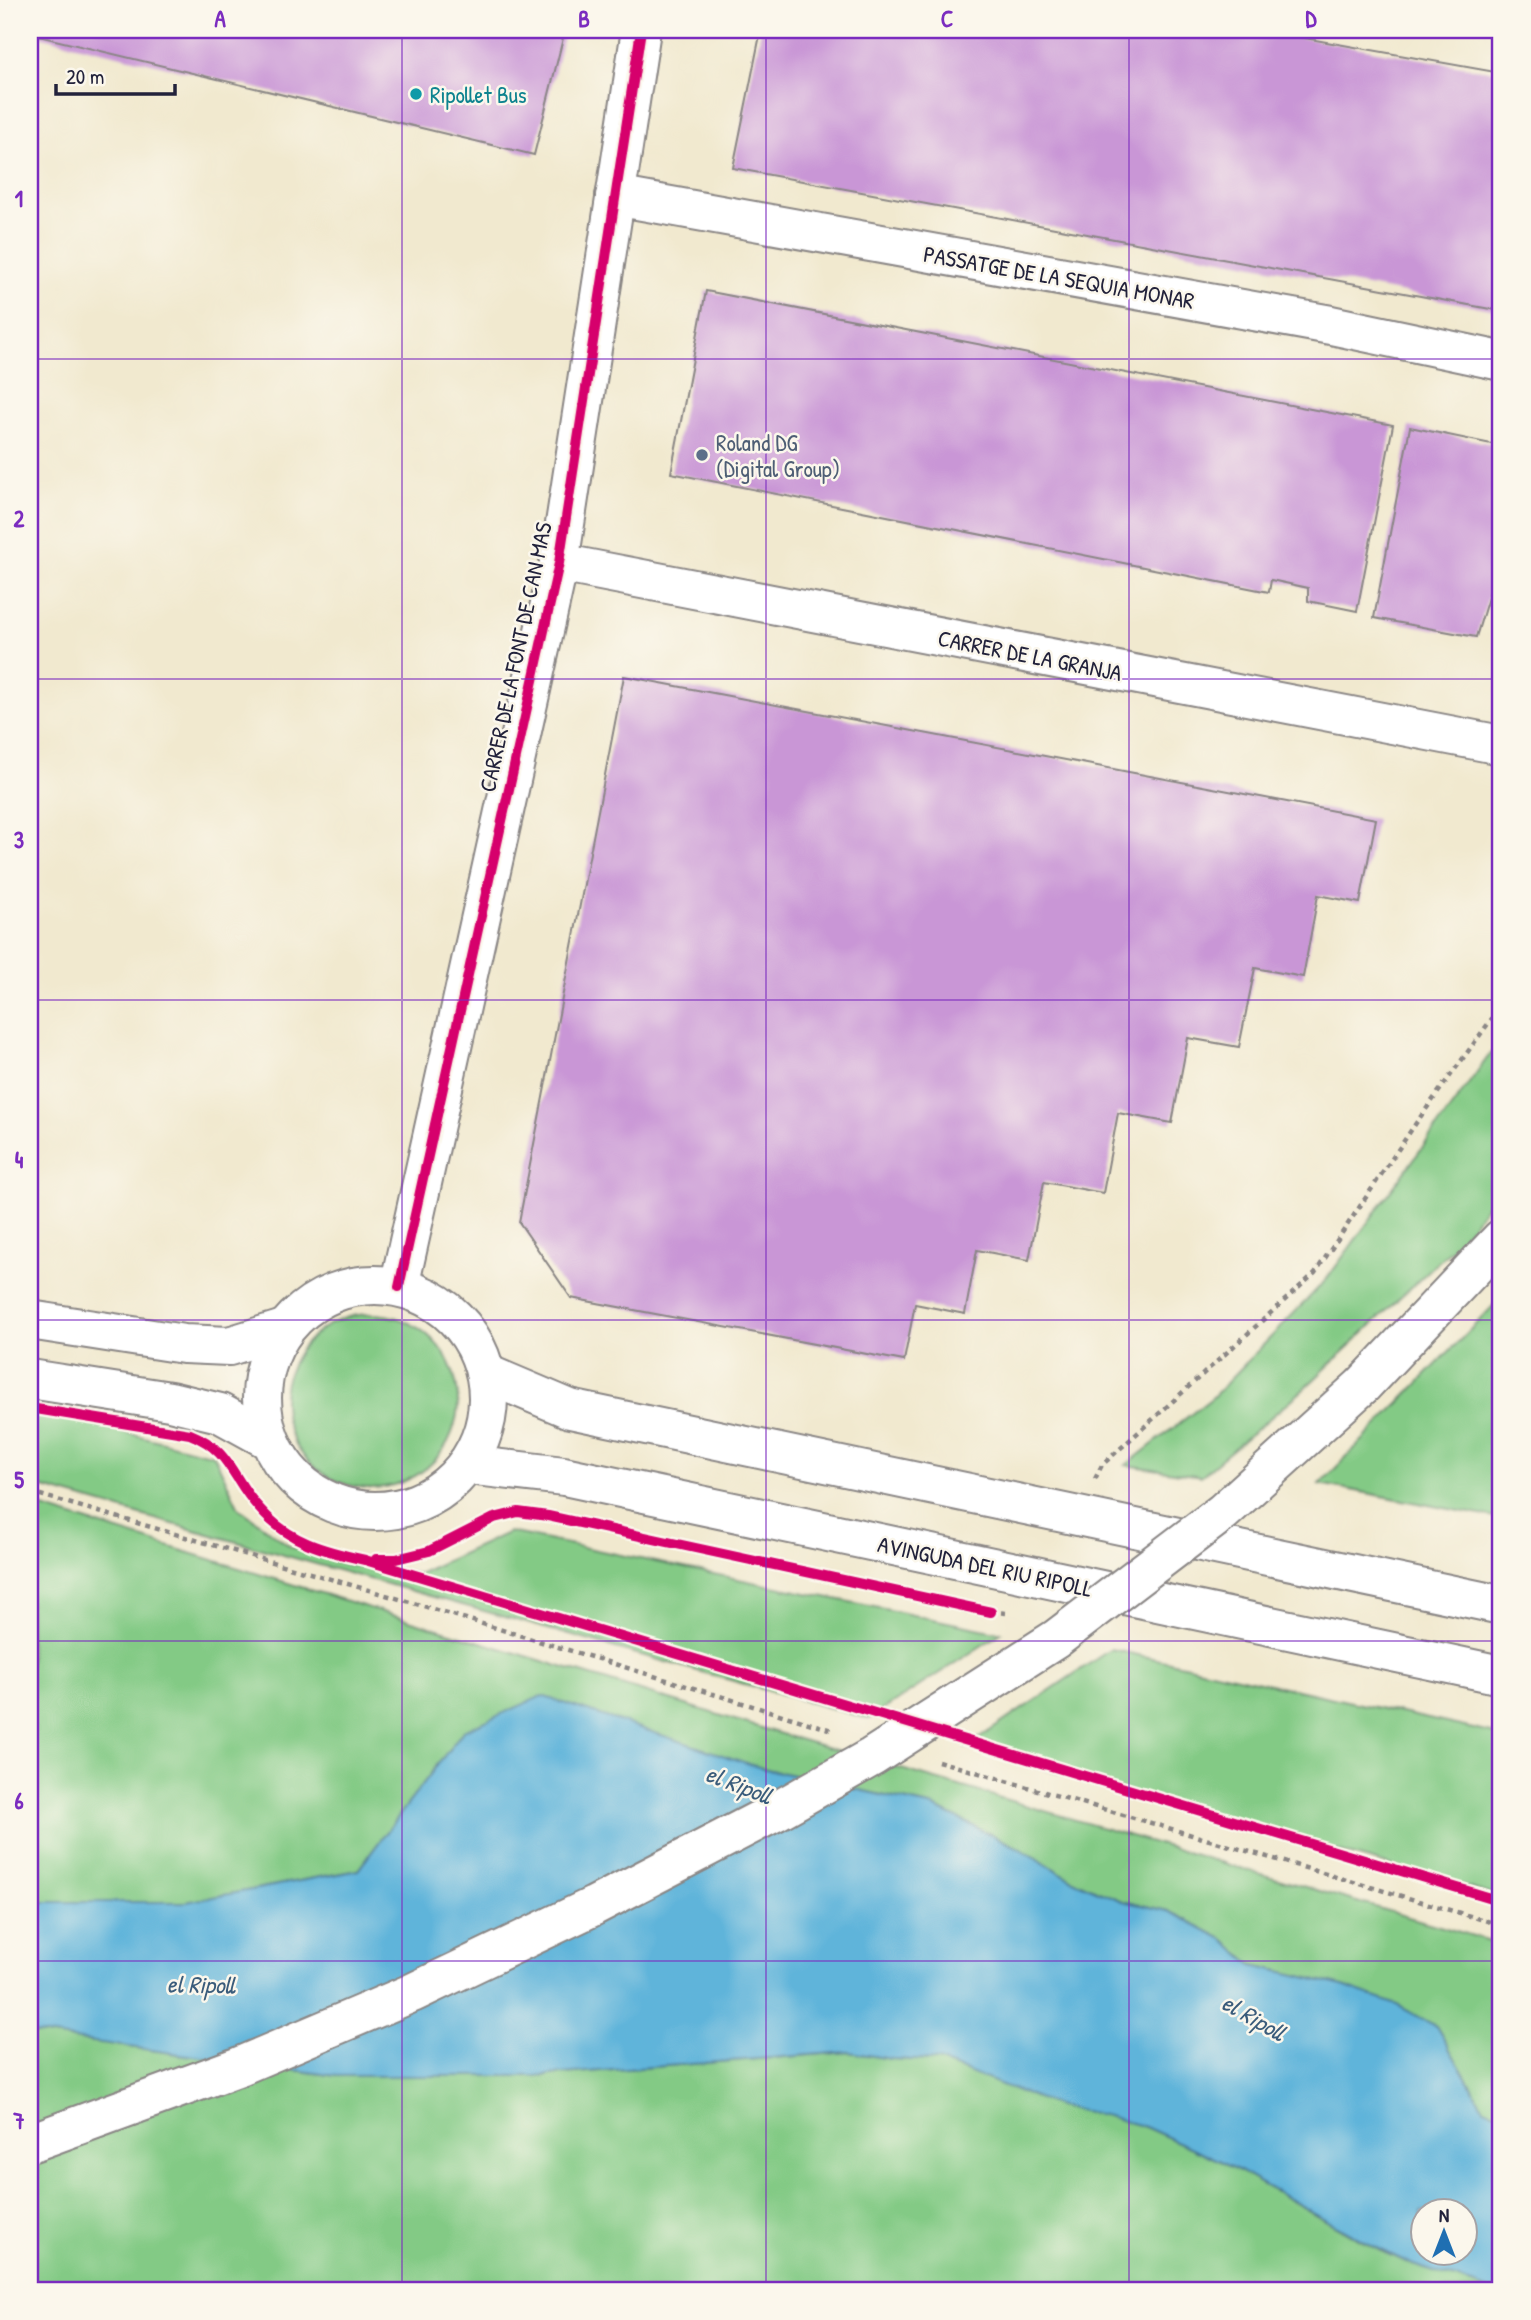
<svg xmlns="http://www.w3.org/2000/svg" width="1531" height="2320" font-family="'Patrick Hand',sans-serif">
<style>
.green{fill:#83ca85;stroke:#527660;stroke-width:2}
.water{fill:#5eb4da;stroke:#406b8a;stroke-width:2;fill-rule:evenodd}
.building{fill:#c996d6}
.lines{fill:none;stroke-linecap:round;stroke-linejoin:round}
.minor-casing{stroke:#8a8685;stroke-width:42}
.major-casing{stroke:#8a8685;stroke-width:42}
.path{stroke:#8a8685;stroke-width:4.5;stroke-dasharray:5 5;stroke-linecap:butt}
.minor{stroke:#fff;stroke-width:38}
.major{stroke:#fff;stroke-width:38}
.major-bridge-casing{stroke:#8a8685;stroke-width:42;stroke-linecap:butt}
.major-bridge{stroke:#fff;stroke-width:38}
.cycleway-casing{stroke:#fbf7ec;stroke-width:15}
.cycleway{stroke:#d6006c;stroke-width:10}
.grid{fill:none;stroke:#7b2cbf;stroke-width:2;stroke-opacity:0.55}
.culture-dot{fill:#0f9aa8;stroke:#fbf7ec;stroke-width:2.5}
.service-dot{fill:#5c6f8a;stroke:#fbf7ec;stroke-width:2.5}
.labels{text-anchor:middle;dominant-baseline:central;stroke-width:5;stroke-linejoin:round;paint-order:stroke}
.culture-label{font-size:23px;fill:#0d838f;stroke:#fbf7ec;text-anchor:start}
.street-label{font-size:23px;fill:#22223b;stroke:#fbf7ec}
.service-label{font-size:23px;fill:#4e5e75;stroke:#fbf7ec;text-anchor:start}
.water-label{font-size:24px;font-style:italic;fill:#3a5c7b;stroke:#fbf7ec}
.neatline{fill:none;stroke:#7b2cbf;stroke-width:2.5}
.grid-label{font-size:23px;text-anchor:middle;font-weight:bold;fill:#7b2cbf}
</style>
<rect width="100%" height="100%" fill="#fbf7ec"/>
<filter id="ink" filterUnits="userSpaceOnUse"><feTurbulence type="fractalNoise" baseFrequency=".0143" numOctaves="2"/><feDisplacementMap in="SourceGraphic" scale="14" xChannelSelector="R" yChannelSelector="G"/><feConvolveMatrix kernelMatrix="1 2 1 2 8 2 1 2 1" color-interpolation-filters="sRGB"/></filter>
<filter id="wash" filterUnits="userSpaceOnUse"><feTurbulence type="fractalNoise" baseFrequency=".00686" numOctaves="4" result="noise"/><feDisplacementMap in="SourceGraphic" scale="28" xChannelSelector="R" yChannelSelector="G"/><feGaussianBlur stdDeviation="1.57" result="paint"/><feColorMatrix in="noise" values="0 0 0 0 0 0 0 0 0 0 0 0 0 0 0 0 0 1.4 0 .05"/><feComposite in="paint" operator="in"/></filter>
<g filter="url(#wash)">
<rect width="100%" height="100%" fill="#f1e9cf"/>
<!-- green -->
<g class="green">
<polygon points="1501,1039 1501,1186 1460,1241 1303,1390 1201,1476 1126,1465 1213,1397 1326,1280"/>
<polygon points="1501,1298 1501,1519 1320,1484"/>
<circle cx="371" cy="1401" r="87"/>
<polygon points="30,1411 70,1418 214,1455 239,1508 291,1547 346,1564 418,1574 509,1532 1001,1633 869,1719 30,1484"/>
<polygon points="30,1504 771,1731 1501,1944 1501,2114 1484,2108 1436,2026 1343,1986 1253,1965 1223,1939 1169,1911 1122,1901 1073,1880 1017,1847 934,1807 762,1768 463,1731 358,1870 186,1902 30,1902"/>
<polygon points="1111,1649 1501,1735 1501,1897 966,1747"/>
<polygon points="30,2033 336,2076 536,2076 849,2052 891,2059 939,2061 1145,2127 1223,2162 1373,2247 1413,2265 1490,2290 30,2290"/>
</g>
<!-- water -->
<path class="water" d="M542,1696L762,1768L934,1807L1017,1847L1073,1880L1122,1901L1169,1911L1223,1939L1253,1965L1343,1986L1397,2005L1436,2026L1484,2108L1501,2114V2290H1490L1413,2265L1373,2246L1223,2162L1145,2127L1103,2115L1058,2106L938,2061L891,2059L849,2052L536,2076H336L30,2033V1902H186L358,1870L463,1731ZM1422,2212H1464V2254H1422Z"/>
<g id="blocks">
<!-- building -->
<g class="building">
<polygon points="30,30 565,30 534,155 30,34"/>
<polygon points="761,30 1259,30 1501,73 1501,311 733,168"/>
<polygon points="706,291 1393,425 1357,611 1308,601 1308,588 1271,580 1269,592 671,473"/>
<polygon points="1410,427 1501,446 1501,555 1476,637 1374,618"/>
<polygon points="624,676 1376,819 1360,903 1318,895 1303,977 1255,968 1239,1047 1188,1038 1172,1123 1118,1113 1103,1193 1044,1182 1029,1260 977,1250 965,1314 915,1304 904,1361 571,1298 519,1222"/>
</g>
</g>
</g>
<g filter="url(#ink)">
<use href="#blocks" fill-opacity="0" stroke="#8a8685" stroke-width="2"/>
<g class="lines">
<!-- minor casing -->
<g class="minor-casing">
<g id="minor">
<polyline points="615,196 1331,325 1501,361"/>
<polyline points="559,563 1501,745"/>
<circle cx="375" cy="1398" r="113"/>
<polyline points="399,1287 559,563 641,30"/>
<polyline points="30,1320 184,1344 229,1346 284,1329"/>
<polyline points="487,1374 570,1409 1501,1605"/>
<polyline points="30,1379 170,1401 220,1413 269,1440"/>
<polyline points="467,1465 564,1476 1501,1675"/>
</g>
</g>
<!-- major casing -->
<g class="major-casing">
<polyline id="major" points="1363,1385 1501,1239"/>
</g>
<!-- path -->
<g class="path">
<polyline points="1095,1479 1102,1465 1315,1273 1416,1123 1501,1006"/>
<polyline points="30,1492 410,1602 835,1731"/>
<polyline points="991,1612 1008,1613"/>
<polyline points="938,1761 1501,1925"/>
</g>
<!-- minor -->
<use href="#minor" class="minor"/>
<!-- major -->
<use href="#major" class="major"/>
<!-- major-bridge casing -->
<g class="major-bridge-casing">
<polyline id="major-bridge" points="30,2143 240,2066 412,1993 594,1906 775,1812 872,1757 1056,1639 1223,1512 1363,1385"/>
</g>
<!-- major-bridge -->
<use href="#major-bridge" class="major-bridge"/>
<!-- cycleway casing -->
<g class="cycleway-casing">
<g id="cycleway">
<polyline points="399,1287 559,563 641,30"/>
<path d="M30,1408L190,1434C231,1450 232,1479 259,1508C288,1542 324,1551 365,1560L1501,1901"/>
<polyline points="376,1559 396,1559 429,1551 494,1518 518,1512 548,1516 991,1612"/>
</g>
</g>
<!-- cycleway -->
<use href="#cycleway" class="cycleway"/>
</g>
</g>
<!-- grid -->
<path class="grid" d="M402,30V2290M766,30V2290M1129,30V2290M30,359H1501M30,679H1501M30,1000H1501M30,1320H1501M30,1641H1501M30,1961H1501"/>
<!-- markers -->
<circle class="culture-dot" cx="416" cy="94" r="7"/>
<circle class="service-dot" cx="702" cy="455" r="7"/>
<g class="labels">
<!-- culture labels -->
<g class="culture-label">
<text x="430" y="94">Ripollet Bus</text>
</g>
<!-- street labels -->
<g class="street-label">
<text transform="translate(1059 277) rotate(10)">PASSATGE DE LA SEQUIA MONAR</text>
<text transform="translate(1030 655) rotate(11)">CARRER DE LA GRANJA</text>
<text transform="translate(515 657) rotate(-78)">CARRER DE LA FONT DE CAN MAS</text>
<text transform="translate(985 1566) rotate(12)">AVINGUDA DEL RIU RIPOLL</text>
</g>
<!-- service labels -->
<g class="service-label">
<text x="716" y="442">Roland DG<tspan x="716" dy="26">(Digital Group)</tspan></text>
</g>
<!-- water labels -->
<g class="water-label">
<text transform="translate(739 1784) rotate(21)">el Ripoll</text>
<text transform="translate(201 1984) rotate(1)">el Ripoll</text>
<text transform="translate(1254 2017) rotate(30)">el Ripoll</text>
</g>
</g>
<!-- margin -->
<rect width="1531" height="2320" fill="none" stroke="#fbf7ec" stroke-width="77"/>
<!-- north arrow -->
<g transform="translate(1444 2232)"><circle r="33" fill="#fbf7ec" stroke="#a4a2a5" stroke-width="2"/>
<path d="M0-5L12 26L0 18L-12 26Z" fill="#1f6fb2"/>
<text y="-10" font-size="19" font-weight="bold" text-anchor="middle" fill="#22223b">N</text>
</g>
<!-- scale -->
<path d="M56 84v10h119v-10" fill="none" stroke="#22223b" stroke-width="3.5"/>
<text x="66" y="84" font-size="21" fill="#22223b" stroke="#fbf7ec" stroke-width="5" paint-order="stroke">20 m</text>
<rect x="38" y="38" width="1454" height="2244" class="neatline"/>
<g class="grid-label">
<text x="220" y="27">A</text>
<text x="584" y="27">B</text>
<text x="947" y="27">C</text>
<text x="1311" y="27">D</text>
<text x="19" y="207">1</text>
<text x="19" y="527">2</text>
<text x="19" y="848">3</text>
<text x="19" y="1168">4</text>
<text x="19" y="1488">5</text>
<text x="19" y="1809">6</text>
<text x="19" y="2129">7</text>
</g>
</svg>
